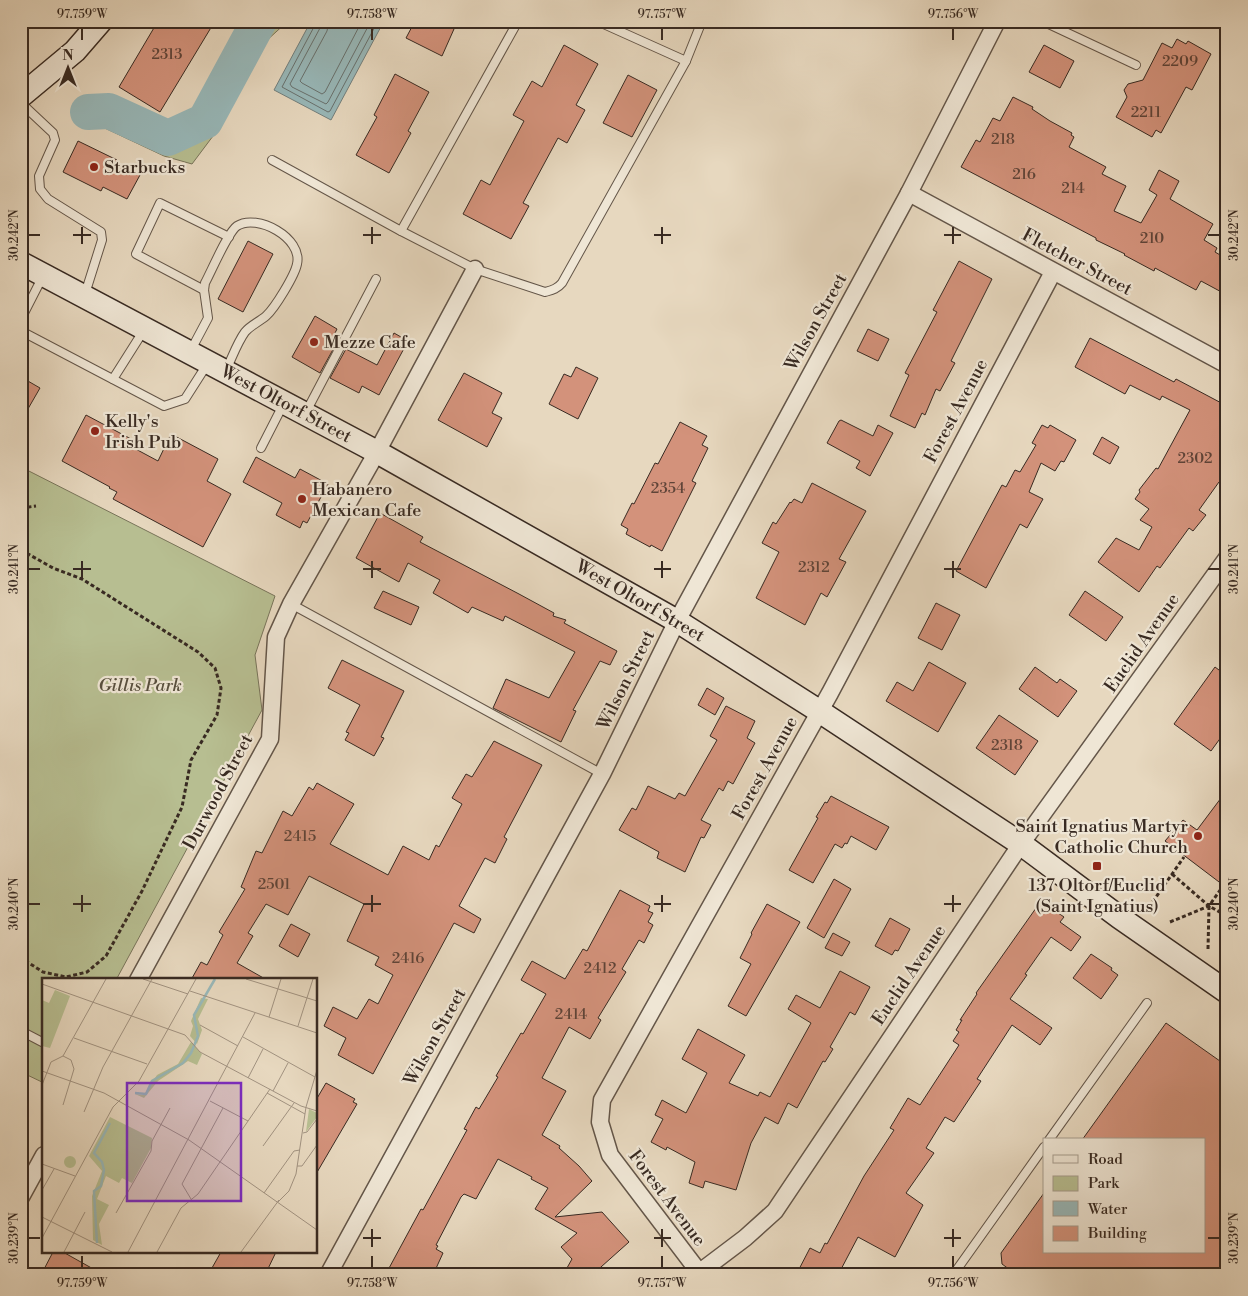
<svg xmlns="http://www.w3.org/2000/svg" width="1248" height="1296" font-family="'Libre Bodoni',serif">
<style>
.green{fill:#b7be91;stroke:#78745a}
.water{fill:#98b8b9;stroke:#727f7d}
.lines{fill:none;stroke-linecap:round;stroke-linejoin:round}
.shore{stroke:#68716e;stroke-width:1}
.river{stroke:#98b8b9;stroke-width:36}
.building{fill:#d3927b;stroke:#382a22}
.service-casing{stroke:#645649;stroke-width:10}
.minor-casing{stroke:#645649;stroke-width:19}
.secondary-casing{stroke:#382a22;stroke-width:25}
.path{stroke:#382a22;stroke-width:3;stroke-dasharray:4 2.5;stroke-linecap:butt}
.service{stroke:#efe6d5;stroke-width:8}
.minor{stroke:#efe6d5;stroke-width:16}
.secondary{stroke:#efe6d5;stroke-width:22}
.ticks{fill:none;stroke:#382a22;stroke-width:2}
.poi-dot{fill:#8f2418;stroke:#efe6d5;stroke-width:2}
.labels{text-anchor:middle;dominant-baseline:central;stroke-width:4.5;stroke-linejoin:round;paint-order:stroke}
.number-label{font-size:15px;fill:#5f4438}
.poi-label{font-size:18px;fill:#382a22;stroke:#efe6d5;text-anchor:start}
.street-label{font-size:18px;fill:#382a22;stroke:#efe6d5}
.park-label{font-size:18px;font-style:italic;fill:#584f3e;stroke:#efe6d5}
.inset-river{fill:none;stroke:#98b8b9;stroke-width:2.5}
.inset-road{fill:none;stroke:#a19280;stroke-width:1}
.view{fill:#7b2cbf;fill-opacity:0.15;stroke:#7b2cbf;stroke-width:2.5}
.inset-edge{fill:none;stroke:#382a22;stroke-width:2.5}
.neatline{fill:none;stroke:#382a22;stroke-width:2}
.ticks-label{font-size:12px;text-anchor:middle;fill:#382a22}
</style>
<rect width="100%" height="100%" fill="#e7d8bf"/>
<filter id="stains"><feTurbulence type="fractalNoise" baseFrequency=".004" numOctaves="4"/><feColorMatrix values="0 0 0 0 .2 0 0 0 0 .09 0 0 0 0 .02 0 0 0 .5 -.17"/></filter>
<radialGradient id="worn" r=".72"><stop offset=".6" stop-color="#630" stop-opacity="0"/><stop offset="1" stop-color="#630" stop-opacity=".3"/></radialGradient>
<!-- green -->
<g class="green">
<polygon points="240,21 288,21 265,42 216,132 192,164 164,156 92,122 120,110 164,128 188,124 200,114"/>
<polygon points="21,467 275,596 255,655 262,710 116,980 44,980 44,1083 21,1072"/>
</g>
<!-- water -->
<polygon class="water" points="311,21 384,21 331,120 274,90"/>
<g class="lines">
<!-- shore -->
<g class="shore">
<polyline points="315,21 315,25 282,87 328,112 330,111 378,21"/>
<polyline points="322,21 320,28 290,84 292,87 326,104 328,102 371,21"/>
<polyline points="329,21 327,31 300,81 302,83 322,94 325,92 362,21"/>
</g>
<!-- river -->
<polyline class="river" points="88,112 109,111 168,138 205,121 259,21"/>
</g>
<!-- building -->
<g class="building">
<polygon points="158,21 215,21 160,112 119,87"/>
<polygon points="415,21 438,21 454,29 442,56 406,38"/>
<polygon points="1177,39 1186,44 1188,41 1211,54 1192,90 1186,87 1161,133 1156,130 1152,137 1116,117 1127,97 1124,90 1128,84 1143,80 1162,43 1172,48"/>
<polygon points="564,45 598,64 576,105 585,110 567,143 558,138 523,203 529,206 511,239 463,214 481,180 490,185 524,121 513,115 532,81 542,87"/>
<polygon points="1044,45 1074,61 1060,88 1029,72"/>
<polygon points="395,74 429,92 408,131 411,133 389,173 356,155 377,117 374,115"/>
<polygon points="628,75 657,90 632,137 603,123"/>
<polygon points="1013,97 1033,107 1032,109 1050,121 1072,133 1071,135 1074,137 1069,147 1106,167 1102,174 1126,186 1114,211 1141,223 1157,195 1149,190 1159,170 1179,181 1170,199 1213,224 1204,240 1217,248 1215,252 1227,259 1227,295 1201,281 1196,290 1155,268 1154,271 1124,255 1125,254 1096,240 1096,238 961,167 976,140 980,142 993,118 1000,121"/>
<polygon points="78,141 117,160 115,163 140,175 127,199 103,187 101,191 63,172"/>
<polygon points="248,241 273,254 243,312 218,299"/>
<polygon points="959,261 992,279 951,361 955,363 940,391 936,389 925,415 922,413 915,428 890,416 909,375 905,373 937,312 933,310"/>
<polygon points="315,316 337,329 331,341 336,344 320,373 292,357"/>
<polygon points="868,329 889,339 878,361 857,351"/>
<polygon points="394,333 408,341 379,395 362,386 359,393 330,378 346,349 377,365"/>
<polygon points="1090,338 1174,382 1176,379 1227,406 1227,473 1221,483 1219,482 1199,510 1206,515 1193,531 1189,528 1160,568 1157,566 1139,592 1098,562 1116,538 1139,550 1152,527 1140,520 1149,509 1135,499 1140,492 1139,490 1156,468 1158,469 1190,410 1162,396 1160,400 1130,385 1125,394 1075,367"/>
<polygon points="576,367 598,378 578,419 549,404 564,374 571,377"/>
<polygon points="464,373 502,393 492,413 502,418 487,447 438,420"/>
<polygon points="21,377 40,388 21,421"/>
<polygon points="86,415 133,440 130,446 158,461 171,434 218,459 207,481 231,494 203,547 113,499 117,492 109,488 110,487 62,461"/>
<polygon points="841,420 873,436 878,425 893,433 870,476 856,468 860,461 827,443 839,421"/>
<polygon points="680,422 707,436 702,445 708,448 692,481 696,483 662,551 651,545 650,547 626,534 628,529 621,525 632,503 634,504 655,463 658,464"/>
<polygon points="1042,425 1048,428 1050,425 1076,440 1064,462 1061,461 1055,471 1041,463 1029,492 1043,499 1027,528 1020,524 986,588 956,571 1002,485 1006,487 1015,470 1020,472 1036,445 1032,443"/>
<polygon points="1102,437 1119,447 1110,464 1093,454"/>
<polygon points="256,457 295,478 300,469 328,484 307,523 303,521 300,528 276,515 282,503 243,482"/>
<polygon points="812,483 866,511 839,559 846,562 827,597 821,593 805,625 756,598 779,552 762,543 773,522 776,524 790,502 791,503 794,499 802,503"/>
<polygon points="380,513 423,537 420,542 519,594 554,613 553,616 566,620 564,623 617,651 610,665 600,661 573,710 576,711 561,742 493,708 506,679 549,698 575,652 505,616 503,621 472,607 468,613 433,593 440,580 408,563 399,582 356,558"/>
<polygon points="383,591 419,607 411,625 374,608"/>
<polygon points="1085,591 1123,617 1106,641 1069,615"/>
<polygon points="936,603 960,615 942,650 918,638"/>
<polygon points="342,660 404,691 381,737 384,738 374,756 345,740 349,733 346,732 360,705 328,688"/>
<polygon points="929,662 966,683 938,732 886,701 897,682 913,691"/>
<polygon points="1035,667 1057,683 1060,679 1077,691 1058,717 1019,689"/>
<polygon points="1215,667 1227,676 1227,729 1211,751 1174,724"/>
<polygon points="707,688 724,698 715,715 698,705"/>
<polygon points="726,706 755,721 747,738 755,743 733,784 728,781 723,791 719,788 701,820 711,825 704,838 701,837 685,872 657,858 659,852 619,830 632,808 636,810 648,786 675,799 679,793 685,796 717,740 710,736"/>
<polygon points="999,715 1038,741 1015,775 976,748"/>
<polygon points="494,741 542,765 504,837 507,839 495,863 485,858 459,906 481,919 474,933 454,923 373,1074 338,1055 346,1038 324,1026 333,1007 357,1019 369,999 378,1004 393,975 375,965 379,957 347,941 364,904 309,876 288,915 266,904 248,933 253,936 237,963 267,980 191,980 201,962 207,965 223,935 219,932 245,889 241,887 256,851 262,853 283,811 292,816 309,787 313,790 317,783 354,804 330,844 388,875 403,846 429,860 436,845 439,847 462,804 452,798 466,774 472,777"/>
<polygon points="1227,790 1227,888 1165,841 1183,820 1197,830"/>
<polygon points="831,796 889,827 876,850 851,836 847,844 845,843 842,848 835,844 813,883 789,870 818,818 816,817 825,802 827,803"/>
<polygon points="834,879 851,889 824,938 807,928"/>
<polygon points="620,890 650,906 648,911 653,913 648,922 653,925 644,943 639,940 622,969 626,972 598,1018 601,1020 590,1039 569,1027 542,1078 566,1091 542,1135 560,1146 559,1148 579,1166 592,1181 555,1217 602,1212 629,1242 592,1275 563,1275 572,1259 561,1247 577,1233 535,1209 548,1188 531,1179 532,1177 498,1159 476,1199 464,1194 461,1197 436,1245 438,1246 436,1249 443,1253 433,1275 398,1275 388,1270 421,1209 423,1210 467,1130 464,1129 476,1107 479,1109 498,1077 496,1076 521,1033 523,1034 546,994 521,980 532,961 565,979 583,949 587,951"/>
<polygon points="1041,901 1064,917 1060,922 1081,937 1071,951 1051,937 1025,974 1027,975 1010,999 1052,1028 1040,1045 1012,1025 977,1079 981,1081 954,1122 945,1117 926,1148 934,1153 906,1193 923,1205 895,1257 858,1237 838,1275 796,1275 810,1248 820,1253 825,1243 827,1244 864,1176 894,1130 890,1128 908,1098 920,1105 959,1045 953,1041 959,1032 956,1030 962,1020 960,1020 977,994 976,993"/>
<polygon points="767,904 800,922 746,1016 728,1006 751,964 740,958 752,934 751,933"/>
<polygon points="890,918 910,929 898,951 895,950 892,955 875,946"/>
<polygon points="291,924 310,934 298,957 279,946"/>
<polygon points="833,933 850,942 842,956 825,948"/>
<polygon points="1091,954 1112,968 1111,970 1118,975 1101,999 1073,978"/>
<polygon points="840,971 870,987 855,1015 850,1012 830,1047 833,1049 825,1062 823,1061 797,1108 788,1103 778,1124 765,1117 751,1143 736,1190 705,1181 703,1188 689,1183 695,1162 667,1147 666,1150 651,1142 663,1119 655,1115 662,1100 686,1113 707,1073 682,1059 698,1029 745,1055 729,1083 758,1096 760,1092 770,1097 811,1023 788,1009 796,995 820,1008"/>
<polygon points="1166,1023 1227,1066 1227,1275 1017,1275 1002,1264 1001,1253 1044,1193 1044,1252 1204,1252 1204,1140 1082,1140"/>
<polygon points="326,1083 355,1099 353,1102 357,1104 316,1174 316,1100"/>
<polygon points="53,1252 63,1252 104,1275 41,1275"/>
<polygon points="221,1252 276,1252 265,1275 208,1275"/>
</g>
<g class="lines">
<!-- service casing -->
<g class="service-casing">
<g id="service">
<polyline points="597,21 686,61"/>
<polyline points="1042,21 1136,65"/>
<polyline points="21,103 53,133 55,140 39,176 40,189 48,199 101,232 102,240 85,294"/>
<path d="M272,160L401,231L475,269L545,292C552,290 557,289 562,283L686,61L702,21"/>
<polyline points="401,231 518,21"/>
<polyline points="204,290 136,254 160,203 229,237"/>
<polyline points="21,319 43,276"/>
<polyline points="21,331 164,406 185,399 208,363"/>
<path d="M191,350L208,318L204,290L205,283C211,272 228,232 237,226C257,213 303,238 297,264C295,275 275,308 266,316C259,322 251,325 245,332C237,343 232,358 226,370"/>
<polyline points="113,379 144,330"/>
<polyline points="306,412 376,279"/>
<polyline points="261,448 283,405"/>
<polyline points="291,604 602,774"/>
<polyline points="21,1031 44,1043"/>
<polyline points="1049,1140 1147,1003"/>
<polyline points="953,1275 1044,1147"/>
</g>
</g>
<!-- minor casing -->
<g class="minor-casing">
<g id="minor">
<polyline points="909,193 1227,365"/>
<polyline points="138,980 270,739 276,637 291,604 377,452 475,269"/>
<polyline points="21,1197 44,1155"/>
<polyline points="699,1272 610,1155 600,1122 602,1100 830,693 1053,272"/>
<polyline points="328,1275 602,774 677,621 909,193 997,21"/>
<polyline points="696,1275 745,1238 775,1211 1021,844 1227,558"/>
</g>
</g>
<!-- secondary casing -->
<g class="secondary-casing">
<g id="secondary">
<polyline points="21,96 75,51 101,21"/>
<polyline points="21,263 377,452 677,621 819,711 1021,844 1119,917 1227,992"/>
</g>
</g>
<!-- path -->
<g class="path">
<polyline points="21,508 36,506"/>
<polyline points="21,550 53,568 82,579 198,652 215,668 221,688 217,715 191,760 182,807 142,891 106,956 87,972 66,977 43,972 21,958"/>
<polyline points="1172,874 1209,906 1227,916"/>
<polyline points="1149,907 1184,857"/>
<polyline points="1170,922 1209,906 1223,886"/>
<polyline points="1208,949 1209,906"/>
</g>
<!-- service -->
<use href="#service" class="service"/>
<!-- minor -->
<use href="#minor" class="minor"/>
<!-- secondary -->
<use href="#secondary" class="secondary"/>
</g>
<!-- ticks -->
<path class="ticks" d="M82,28V40M372,28V40M662,28V40M953,28V40M82,227V244M372,227V244M662,227V244M953,227V244M28,235H40M73,235H91M363,235H381M654,235H671M944,235H961M1208,235H1220M82,561V578M372,561V578M662,561V578M953,561V578M28,569H40M73,569H91M363,569H381M654,569H671M944,569H961M1208,569H1220M82,895V912M372,895V912M662,895V912M953,895V912M28,904H40M73,904H91M363,904H381M654,904H671M944,904H961M1208,904H1220M372,1229V1247M662,1229V1247M953,1229V1247M28,1238H40M363,1238H381M654,1238H671M944,1238H961M1208,1238H1220M82,1256V1268M372,1256V1268M662,1256V1268M953,1256V1268"/>
<!-- markers -->
<g class="poi-dot">
<circle cx="94" cy="167" r="5"/>
<circle cx="314" cy="342" r="5"/>
<circle cx="95" cy="431" r="5"/>
<circle cx="302" cy="499" r="5"/>
<circle cx="1198" cy="836" r="5"/>
<rect x="1092" y="861" width="10" height="10" rx="2.5"/>
</g>
<g class="labels">
<!-- number labels -->
<g class="number-label">
<text x="167" y="54">2313</text>
<text x="1180" y="61">2209</text>
<text x="1146" y="112">2211</text>
<text x="1003" y="139">218</text>
<text x="1024" y="174">216</text>
<text x="1073" y="188">214</text>
<text x="1152" y="238">210</text>
<text x="1195" y="458">2302</text>
<text x="668" y="488">2354</text>
<text x="814" y="567">2312</text>
<text x="1007" y="745">2318</text>
<text x="300" y="836">2415</text>
<text x="274" y="884">2501</text>
<text x="408" y="958">2416</text>
<text x="600" y="968">2412</text>
<text x="571" y="1014">2414</text>
</g>
<!-- poi labels -->
<g class="poi-label">
<text x="104" y="167">Starbucks</text>
<text x="324" y="342">Mezze Cafe</text>
<text x="105" y="421">Kelly's<tspan x="105" dy="21">Irish Pub</tspan></text>
<text x="312" y="489">Habanero<tspan x="312" dy="21">Mexican Cafe</tspan></text>
<text x="1188" y="826" text-anchor="end">Saint Ignatius Martyr<tspan x="1188" dy="21">Catholic Church</tspan></text>
<text x="1097" y="885" text-anchor="middle">137 Oltorf/Euclid<tspan x="1097" dy="21">(Saint Ignatius)</tspan></text>
</g>
<!-- street labels -->
<g class="street-label">
<text transform="translate(1077 262) rotate(28)">Fletcher Street</text>
<text transform="translate(816 322) rotate(-61)">Wilson Street</text>
<text transform="translate(286 404) rotate(28)">West Oltorf Street</text>
<text transform="translate(956 411) rotate(-62)">Forest Avenue</text>
<text transform="translate(640 601) rotate(30)">West Oltorf Street</text>
<text transform="translate(1142 643) rotate(-55)">Euclid Avenue</text>
<text transform="translate(626 680) rotate(-64)">Wilson Street</text>
<text transform="translate(765 768) rotate(-61)">Forest Avenue</text>
<text transform="translate(218 792) rotate(-62)">Durwood Street</text>
<text transform="translate(909 975) rotate(-56)">Euclid Avenue</text>
<text transform="translate(435 1037) rotate(-61)">Wilson Street</text>
<text transform="translate(667 1198) rotate(53)">Forest Avenue</text>
</g>
<!-- park labels -->
<g class="park-label">
<text x="140" y="685">Gillis Park</text>
</g>
</g>
<!-- overview -->
<g transform="translate(42 978)">
<rect width="275" height="275" fill="#e7d8bf"/>
<path d="M13,12L28,18L8,70L0,68V22L7,25ZM159,20L166,21L156,41L160,52L155,66L148,58L151,48L149,43ZM149,64L160,76L155,87L146,83L116,103L102,120L93,116L102,117L115,97L136,86ZM267,131L275,135V139L264,154ZM68,139L110,160L109,170L90,205L80,200L77,205L64,198L55,221L67,227L57,246L60,267L51,262L50,218L60,193L47,178ZM22 184a6 6 0 1 1 12 0a6 6 0 1 1-12 0Z" fill="#b7be91"/>
<path class="inset-river" d="M93,115L104,116L110,103L141,85L149,75L156,58L152,37L173,1M55,265L52,213L59,208L62,192L60,184L52,175L68,145"/>
<path class="inset-road" d="M101,1L146,16M204,1L275,23M0,6L143,57L158,74L259,128L275,133M148,13L275,55M227,39L239,1M158,47L196,68M256,48L271,1M201,59L273,99M32,60L105,86M21,78L64,1M0,93L62,115L147,162L275,252M206,100L221,71M0,107L9,84L21,78M231,113L246,85M225,115L263,136M168,123L206,143M21,127L32,91L29,82L21,78M42,134L61,89L110,1M261,155L265,154L275,141M221,168L252,125M0,186L33,198M255,188H260L275,167M0,212L12,191M222,215L252,173L258,172M149,221L140,206L181,130M236,224L247,213L254,196L264,129L275,92M74,235L109,173L110,163L128,130M0,239L70,274M0,260L71,129L97,103L154,1M22,274L43,234M86,274L213,35M115,274L139,230L156,216L228,111M199,274L237,222"/>
<path class="view" d="M85,105H199V223H85Z"/>
<rect width="275" height="275" class="inset-edge"/>
</g>
<!-- margin -->
<rect width="1248" height="1296" fill="none" stroke="#e7d8bf" stroke-width="55"/>
<!-- legend -->
<rect x="1043" y="1138" width="162" height="115" fill="#efe6d5" stroke="#a69b8d"/>
<rect x="1053" y="1155" width="25" height="8" fill="#efe6d5" stroke="#a69b8d"/>
<text x="1088" y="1164" font-size="15" fill="#382a22">Road</text>
<rect x="1053" y="1176" width="25" height="15" fill="#b7be91" stroke="#a69b8d"/>
<text x="1088" y="1188" font-size="15" fill="#382a22">Park</text>
<rect x="1053" y="1201" width="25" height="15" fill="#98b8b9" stroke="#a69b8d"/>
<text x="1088" y="1214" font-size="15" fill="#382a22">Water</text>
<rect x="1053" y="1226" width="25" height="15" fill="#d3927b" stroke="#a69b8d"/>
<text x="1088" y="1238" font-size="15" fill="#382a22">Building</text>
<!-- north arrow -->
<g transform="translate(68 68)" stroke="#efe6d5" stroke-width="4" paint-order="stroke">
<path d="M0-4L9 19L0 12L-9 19Z" fill="#382a22"/>
<text y="-8" font-size="14" font-weight="bold" text-anchor="middle" fill="#382a22">N</text>
</g>
<rect x="28" y="28" width="1192" height="1240" class="neatline"/>
<g class="ticks-label">
<text x="82" y="18">97.759°W</text>
<text x="372" y="18">97.758°W</text>
<text x="662" y="18">97.757°W</text>
<text x="953" y="18">97.756°W</text>
<text transform="translate(14 235) rotate(-90)" y="4">30.242°N</text>
<text transform="translate(1234 235) rotate(-90)" y="4">30.242°N</text>
<text transform="translate(14 569) rotate(-90)" y="4">30.241°N</text>
<text transform="translate(1234 569) rotate(-90)" y="4">30.241°N</text>
<text transform="translate(14 904) rotate(-90)" y="4">30.240°N</text>
<text transform="translate(1234 904) rotate(-90)" y="4">30.240°N</text>
<text transform="translate(14 1238) rotate(-90)" y="4">30.239°N</text>
<text transform="translate(1234 1238) rotate(-90)" y="4">30.239°N</text>
<text x="82" y="1287">97.759°W</text>
<text x="372" y="1287">97.758°W</text>
<text x="662" y="1287">97.757°W</text>
<text x="953" y="1287">97.756°W</text>
</g>
<rect width="100%" height="100%" filter="url(#stains)"/>
<rect width="100%" height="100%" fill="url(#worn)"/>
</svg>
